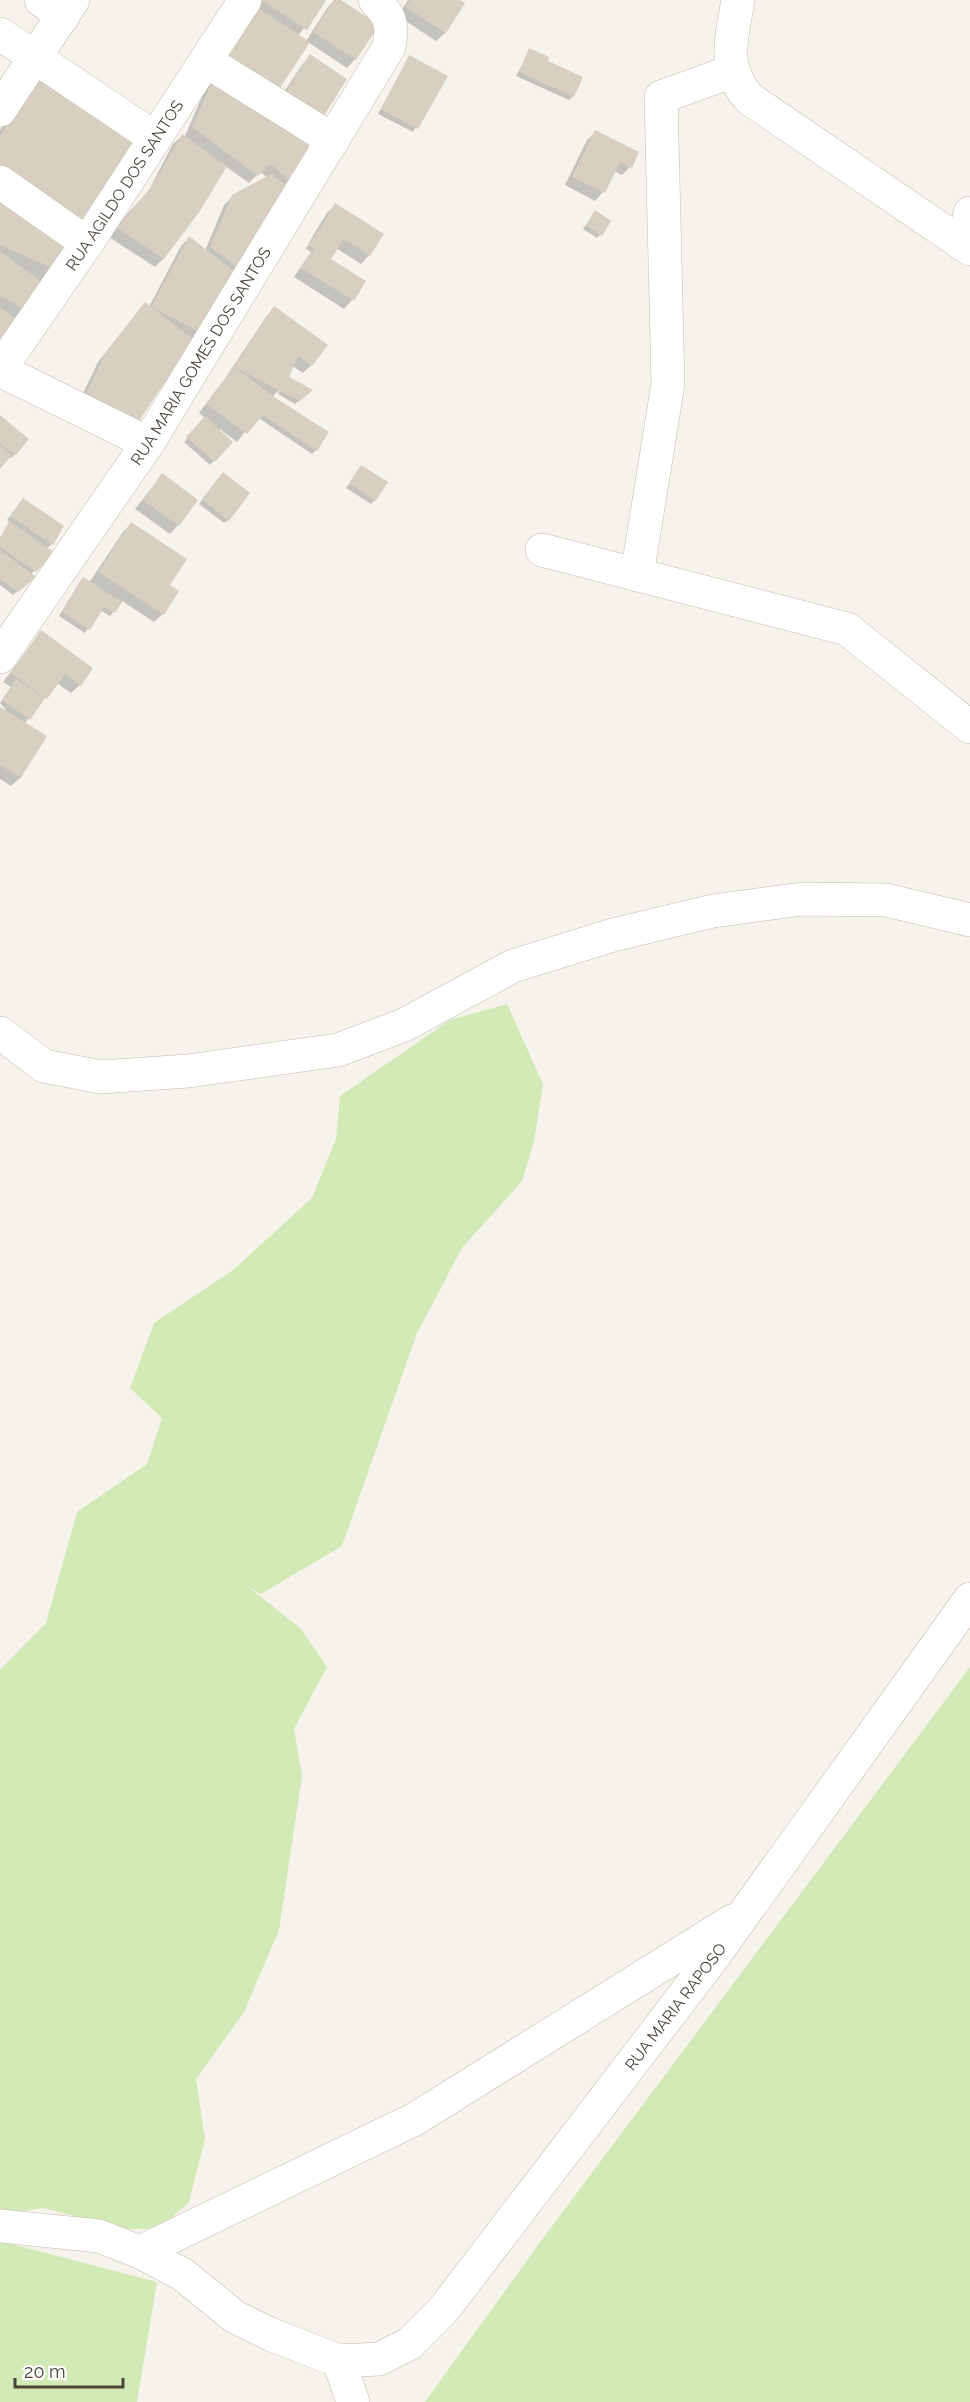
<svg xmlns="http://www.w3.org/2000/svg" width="970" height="2402" font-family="Raleway,sans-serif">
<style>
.green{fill:#d2eab5}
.shadow{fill:#0003}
.building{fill:#d8cfc1}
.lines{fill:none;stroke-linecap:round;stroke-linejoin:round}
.minor-casing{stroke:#c2bbae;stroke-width:34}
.tertiary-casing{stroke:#c2bbae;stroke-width:34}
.minor{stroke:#fff;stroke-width:33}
.tertiary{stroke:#fff;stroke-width:33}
.labels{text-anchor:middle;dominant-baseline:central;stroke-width:5;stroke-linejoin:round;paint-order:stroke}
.street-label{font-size:16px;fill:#4b4439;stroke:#fff}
</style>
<rect width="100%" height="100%" fill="#f6f3ec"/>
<!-- green -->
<g class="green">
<polygon points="507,1004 543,1084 534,1142 522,1181 462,1248 417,1333 342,1546 261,1594 247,1586 301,1629 327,1667 294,1729 302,1776 279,1930 244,2012 196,2079 205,2139 189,2202 159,2229 125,2229 43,2208 0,2215 0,1670 46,1623 77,1512 147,1464 162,1418 130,1388 154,1323 233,1270 312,1198 336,1139 340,1096 450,1020"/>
<polygon points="970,1667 970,2402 425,2402 538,2245"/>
<polygon points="0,2241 157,2282 137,2402 0,2402"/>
</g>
<!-- shadow -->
<g class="shadow">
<polygon points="261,0 324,0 298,36 306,41 328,7 334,0 338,0 355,59 347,68 308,42 217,70"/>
<polygon points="408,0 458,0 463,4 445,33 436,41 398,16"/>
<polygon points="530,50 546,62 573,96 569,100 516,76"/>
<polygon points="310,56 345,80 274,107 302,65"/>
<polygon points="410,57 446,77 413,132 378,114"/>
<polygon points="213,82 310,149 243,271 138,420 79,402 98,362 137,313 149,307 181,246 189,238 205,251 224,205 233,196 268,178 260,172 249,183 225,166 163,259 155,267 109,237 128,213 148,192 173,144 182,136 184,138 205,90"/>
<polygon points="25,90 0,187 0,130"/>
<polygon points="596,132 630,167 622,175 614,171 603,192 595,201 565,185 587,140"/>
<polygon points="0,201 75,243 0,350"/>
<polygon points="336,205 369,255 361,264 336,248 329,259 364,281 352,300 344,309 294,277 311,252 306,249 314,234 327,213"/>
<polygon points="595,212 600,235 597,238 583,229"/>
<polygon points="274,308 311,365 303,373 291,365 281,386 307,394 295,404 278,394 280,389 272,397 316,450 312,454 260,419 266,409 264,408 237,442 220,429 219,431 231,442 210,465 184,442 205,418 199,413 226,377 266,317"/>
<polygon points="0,417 15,454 11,458 9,456 0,467"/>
<polygon points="361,467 375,500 371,504 346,488"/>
<polygon points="162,475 178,525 170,534 135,509"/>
<polygon points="219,478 228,520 224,523 199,504"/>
<polygon points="19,504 52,544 46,549 52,554 30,575 30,581 13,595 0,585 0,538 10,522 7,520"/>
<polygon points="131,524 168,586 163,614 154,622 122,601 110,616 100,610 85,633 59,616 79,583 83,579 89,583 123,532"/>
<polygon points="41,632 80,685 71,693 57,683 24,724 33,754 20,778 11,786 0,779 0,709 5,712 6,710 0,703 11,687 3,682"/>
</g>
<!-- building -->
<g class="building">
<polygon points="261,0 326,0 307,30"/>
<polygon points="334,0 341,0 379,25 356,60 313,32"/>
<polygon points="410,0 460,0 465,3 446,33 405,7"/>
<polygon points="258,8 310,42 276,94 224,61"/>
<polygon points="529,48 549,57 548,61 583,77 574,97 519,72"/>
<polygon points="310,54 347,79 320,122 282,98"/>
<polygon points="409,55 448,76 418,129 381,109"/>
<polygon points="37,75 137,146 82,223 0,166 0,136"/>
<polygon points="213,80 312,148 292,182 270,164 258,176 192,127"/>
<polygon points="595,130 639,152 632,168 620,162 605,193 572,177"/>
<polygon points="182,134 227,166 200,211 164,259 117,228 152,186"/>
<polygon points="271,174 292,190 244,272 210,247 232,195"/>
<polygon points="0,200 77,242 57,270 0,245"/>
<polygon points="335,203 384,234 370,256 344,239 331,259 366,281 354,301 301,268 314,248 309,245"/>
<polygon points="595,210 611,221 602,236 586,225"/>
<polygon points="189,236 240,276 206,335 151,307"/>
<polygon points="0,251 46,285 26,311 0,295"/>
<polygon points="145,302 198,343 160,389 139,421 86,393 106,352"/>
<polygon points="274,306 328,345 312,366 298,356 289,377 313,390 300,401 234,367"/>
<polygon points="0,307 21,322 0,345"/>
<polygon points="234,367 274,397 329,432 317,451 263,415 247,434 206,404"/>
<polygon points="0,415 29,439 16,455 0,444"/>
<polygon points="205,416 233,442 215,462 186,437"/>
<polygon points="0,446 12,455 0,469"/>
<polygon points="361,465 388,482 376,501 349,483"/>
<polygon points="223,472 250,493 229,521 202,499"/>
<polygon points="162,473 198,500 179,526 143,500"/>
<polygon points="23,498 64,526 53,545 10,516"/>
<polygon points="9,521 55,553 36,572 0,547 0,539"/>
<polygon points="131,522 187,559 170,585 179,591 164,615 98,572"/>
<polygon points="0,550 36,577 18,592 0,579"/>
<polygon points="83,577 122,602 115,613 104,607 90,630 62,612"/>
<polygon points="41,630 93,668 81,686 65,674 47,699 11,673"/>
<polygon points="16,679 45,698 30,720 2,700"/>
<polygon points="0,707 47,736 21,778 0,765"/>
</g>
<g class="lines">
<!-- minor casing -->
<g class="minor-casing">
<g id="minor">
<polyline points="41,0 63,17"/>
<path d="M738,0C732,37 721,69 750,99L970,249"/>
<polyline points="0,34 155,138"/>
<polyline points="206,61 333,140"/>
<polyline points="0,182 87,243"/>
<polyline points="964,245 970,213"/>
<path id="s1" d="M0,369L87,243L245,0"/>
<polyline points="0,370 148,443"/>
<polyline points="542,550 847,629 970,727"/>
<polyline points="637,575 668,384 661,97 733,71"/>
<path id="s2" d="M0,657L148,443L389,47C393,24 391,17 375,0"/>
<polyline points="0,1033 44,1066 101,1077 188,1071 338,1050 404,1025 513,966 613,935 713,911 802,899 886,900 970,920"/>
<path id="s3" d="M0,2226L99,2236L140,2252L182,2274L235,2317L272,2335L339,2361L379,2359L409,2344L444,2309L714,1956L970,1599"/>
<polyline points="140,2252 415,2119 732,1921"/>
<polyline points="339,2361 353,2402"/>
</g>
</g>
<!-- tertiary casing -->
<g class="tertiary-casing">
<polyline id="tertiary" points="0,110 73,0"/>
</g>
<!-- minor -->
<use href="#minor" class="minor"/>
<!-- tertiary -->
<use href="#tertiary" class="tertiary"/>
</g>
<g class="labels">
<!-- street labels -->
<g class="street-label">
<text stroke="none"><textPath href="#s1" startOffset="222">RUA AGILDO DOS SANTOS</textPath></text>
<text stroke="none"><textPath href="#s2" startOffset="362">RUA MARIA GOMES DOS SANTOS</textPath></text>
<text stroke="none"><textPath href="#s3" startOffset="876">RUA MARIA RAPOSO</textPath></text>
</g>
</g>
<!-- scale -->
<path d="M15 2378v9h108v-9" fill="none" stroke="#4b4439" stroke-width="3"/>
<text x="24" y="2378" font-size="18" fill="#4b4439" stroke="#ffffff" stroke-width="4.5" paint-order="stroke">20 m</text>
</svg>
